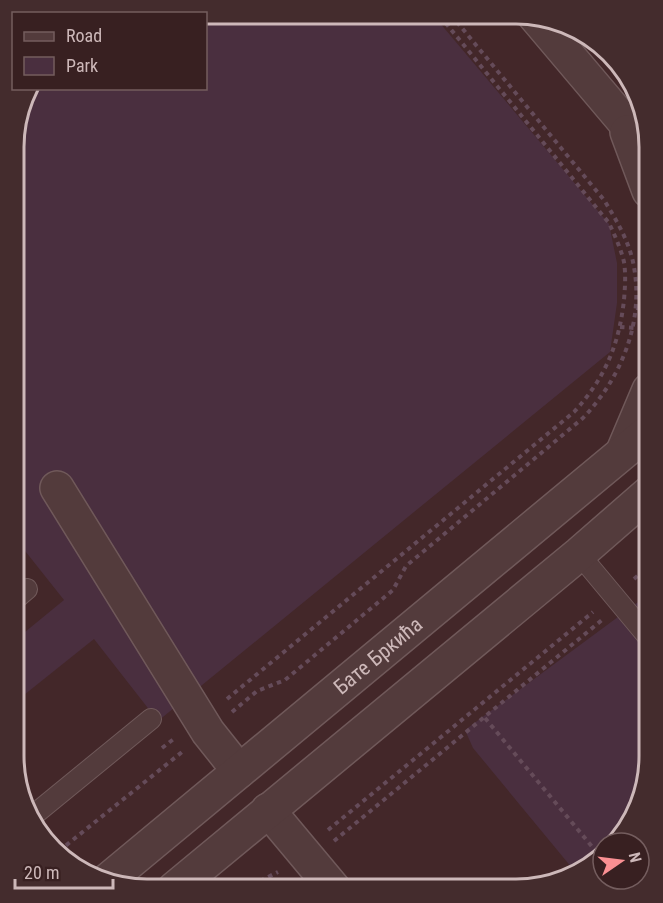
<svg xmlns="http://www.w3.org/2000/svg" width="663" height="903" font-family="'Roboto Condensed',sans-serif">
<style>
.green{fill:#4a2f3f}
.lines{fill:none;stroke-linecap:round;stroke-linejoin:round}
.service-casing{stroke:#70595a;stroke-width:22}
.minor-casing{stroke:#70595a;stroke-width:36}
.tertiary-casing{stroke:#70595a;stroke-width:36}
.path{stroke:#654b59;stroke-width:4;stroke-dasharray:4.5 4.5;stroke-linecap:butt}
.service{stroke:#533b3c;stroke-width:20}
.minor{stroke:#533b3c;stroke-width:33}
.tertiary{stroke:#533b3c;stroke-width:33}
.labels{text-anchor:middle;dominant-baseline:central;stroke-width:6;stroke-linejoin:round;paint-order:stroke}
.street-label{font-size:21px;fill:#cdb8b9;stroke:#382021}
.rim{fill:none;stroke:#cdb8b9;stroke-width:3}
</style>
<rect width="100%" height="100%" fill="#432729"/>
<!-- green -->
<g class="green">
<polygon points="434,16 609,224 617,263 617,303 610,352 158,721 94,639 14,703 14,641 64,600 14,537 15,129 29,89 206,88 206,19"/>
<polygon points="649,594 649,765 627,830 612,843 603,843 603,851 577,874 473,748 465,730"/>
</g>
<g class="lines">
<!-- service casing -->
<g class="service-casing">
<g id="service">
<polyline points="579,554 649,638"/>
<polyline points="14,600 27,589"/>
<polyline points="30,818 151,719"/>
</g>
</g>
<!-- minor casing -->
<g class="minor-casing">
<g id="minor">
<polyline points="57,488 208,732 239,771"/>
<polyline points="268,810 334,889"/>
</g>
</g>
<!-- tertiary casing -->
<g class="tertiary-casing">
<g id="tertiary">
<polyline points="534,15 649,151"/>
<polyline points="627,132 649,191"/>
<polyline points="624,449 649,390"/>
<path id="s1" d="M108,880L649,431"/>
<polyline points="174,889 579,554 649,493"/>
</g>
</g>
<!-- path -->
<g class="path">
<polyline points="636,308 649,309"/>
<polyline points="620,327 649,329"/>
<polyline points="634,579 649,566"/>
<polyline points="641,589 649,582"/>
<path d="M227,699L574,412C605,378 619,345 624,300C625,287 626,275 624,262C621,249 615,236 609,223L440,16"/>
<path d="M232,712L257,691L285,680L393,590L406,566L583,418C621,378 644,323 634,267C630,243 617,221 604,200L452,16"/>
<polyline points="485,718 599,855"/>
<polyline points="162,748 175,738"/>
<polyline points="328,830 593,612"/>
<polyline points="334,841 602,620"/>
<polyline points="59,851 182,752"/>
<polyline points="244,889 278,872"/>
<polyline points="276,889 285,882"/>
</g>
<!-- service -->
<use href="#service" class="service"/>
<!-- minor -->
<use href="#minor" class="minor"/>
<!-- tertiary -->
<use href="#tertiary" class="tertiary"/>
</g>
<g class="labels">
<!-- street labels -->
<g class="street-label">
<text stroke="none"><textPath href="#s1" startOffset="351">Бате Бркића</textPath></text>
</g>
</g>
<!-- crop -->
<path d="M0 0H663V903H0ZM147 24H516A123 123 0 0 1 639 147V756A123 123 0 0 1 516 879H147A123 123 0 0 1 24 756V147A123 123 0 0 1 147 24Z" fill="#442c2d" fill-rule="evenodd"/>
<path class="rim" d="M147 24H516A123 123 0 0 1 639 147V756A123 123 0 0 1 516 879H147A123 123 0 0 1 24 756V147A123 123 0 0 1 147 24Z"/>
<!-- legend -->
<rect x="12" y="12" width="195" height="78" fill="#382021" stroke="#745d5e" stroke-width="1.5"/>
<rect x="24" y="32" width="30" height="9" fill="#533b3c" stroke="#745d5e" stroke-width="1.5"/>
<text x="66" y="42" font-size="18" fill="#cdb8b9">Road</text>
<rect x="24" y="57" width="30" height="18" fill="#4a2f3f" stroke="#745d5e" stroke-width="1.5"/>
<text x="66" y="72" font-size="18" fill="#cdb8b9">Park</text>
<!-- north arrow -->
<g transform="translate(621 861) rotate(76)"><circle r="28" fill="#382021" stroke="#745d5e" stroke-width="1.5"/>
<path d="M0-4.5L10 22L0 15L-10 22Z" fill="#fa9093"/>
<text y="-9" font-size="16" font-weight="bold" text-anchor="middle" fill="#cdb8b9">N</text>
</g>
<!-- scale -->
<path d="M15 879v9h98v-9" fill="none" stroke="#cdb8b9" stroke-width="3"/>
<text x="24" y="879" font-size="18" fill="#cdb8b9" stroke="#382021" stroke-width="4.5" paint-order="stroke">20 m</text>
</svg>
